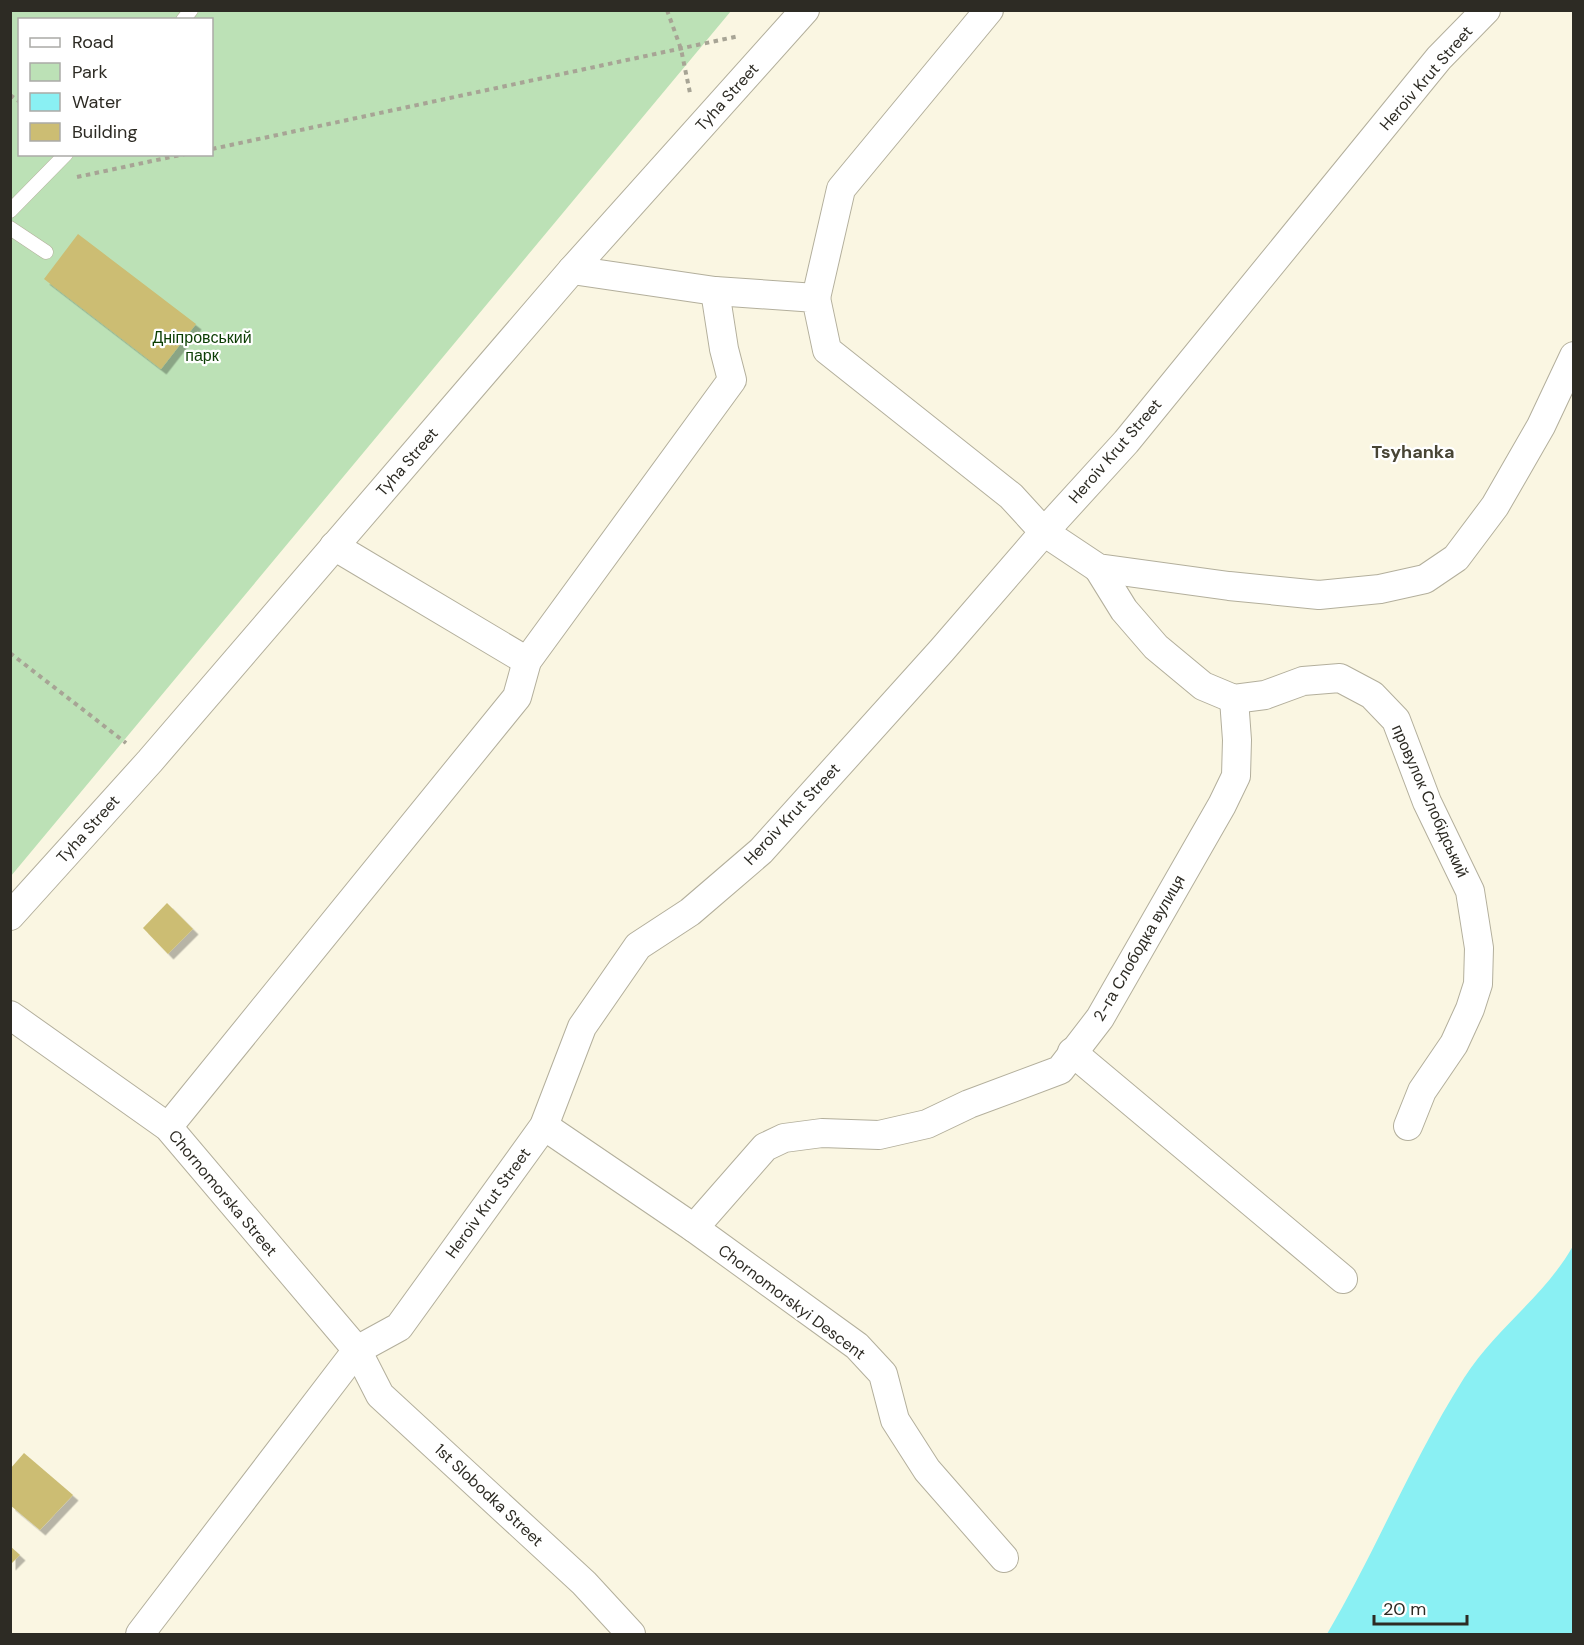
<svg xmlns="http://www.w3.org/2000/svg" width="1584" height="1645" font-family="'DM Sans',sans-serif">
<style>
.green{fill:#bce1b6;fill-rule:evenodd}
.water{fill:#8af0f3}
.building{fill:#ccbd73;filter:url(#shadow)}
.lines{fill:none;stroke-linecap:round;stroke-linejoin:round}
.service-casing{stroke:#b3af9c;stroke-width:15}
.minor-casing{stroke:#b3af9c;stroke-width:30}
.path{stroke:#a7a495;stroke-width:4;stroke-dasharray:4.5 4.5;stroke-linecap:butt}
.service{stroke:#fff;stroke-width:14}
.minor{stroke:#fff;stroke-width:28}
.labels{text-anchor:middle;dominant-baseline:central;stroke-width:4.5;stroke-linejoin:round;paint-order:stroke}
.street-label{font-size:16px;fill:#2d2b24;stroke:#fff}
.park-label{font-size:16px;fill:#0b3d03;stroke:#fff}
.neighbourhood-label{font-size:18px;font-weight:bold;fill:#484535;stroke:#fff}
</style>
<defs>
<filter id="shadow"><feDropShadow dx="5.5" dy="5.5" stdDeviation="0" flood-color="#0004"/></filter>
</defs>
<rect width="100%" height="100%" fill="#faf6e2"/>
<!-- green -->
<path class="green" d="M11,11H731L11,876ZM20,20H212V154H20Z"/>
<!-- water -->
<path class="water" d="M1573,1246V1634H1327C1376,1551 1412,1460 1464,1378C1496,1328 1544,1297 1573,1246Z"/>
<!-- building -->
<g class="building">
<polygon points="78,234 196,324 161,369 44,279"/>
<polygon points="167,903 193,929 168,954 143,928"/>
<polygon points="24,1453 73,1495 40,1530 10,1505 10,1469"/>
<polygon points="10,1546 20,1555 10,1565"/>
</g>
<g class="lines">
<!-- service casing -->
<g class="service-casing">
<g id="service">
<polyline points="183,20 191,10"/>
<polyline points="10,211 66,154"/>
<polyline points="10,228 46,252"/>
</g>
</g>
<!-- minor casing -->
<g class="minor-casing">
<g id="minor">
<polyline points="572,270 715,291 816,298 827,350 1011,496 1044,532 1098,568 1229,586 1319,595 1380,589 1425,579 1456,558 1495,506 1541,426 1574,356"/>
<polyline points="816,298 841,189 989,10"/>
<polyline points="334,546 527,661"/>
<polyline points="1098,568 1124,610 1156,647 1203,686 1234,699 1265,695 1303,681 1340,678 1372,695 1396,720 1427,802 1470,891 1479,948 1478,984 1470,1009 1454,1044 1422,1091 1408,1126"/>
<polyline points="10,916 150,761 572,270 805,10"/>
<polyline points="10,1015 168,1127 357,1350 380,1395 584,1583 631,1634"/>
<polyline points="1072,1052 1343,1279"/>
<polyline points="544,1126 694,1228 857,1346 883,1374 895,1420 927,1470 1004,1558"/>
<polyline points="168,1127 517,697 527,661 732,380 724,349 715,291"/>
<polyline points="694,1228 765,1147 784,1138 822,1133 879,1135 927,1124 969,1104 1060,1070 1100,1018 1222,805 1236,776 1237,740 1234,699"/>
<polyline points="140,1634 357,1350 399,1327 544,1126 582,1027 638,946 690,912 761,851 942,650 1044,532 1126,442 1439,58 1486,10"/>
</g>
</g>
<!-- path -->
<g class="path">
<polyline points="667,10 681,49 690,93"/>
<polyline points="10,95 20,102"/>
<polyline points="212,149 739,36"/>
<polyline points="77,177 185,154"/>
<polyline points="10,653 126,743"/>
</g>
<!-- service -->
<use href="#service" class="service"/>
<!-- minor -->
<use href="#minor" class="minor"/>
</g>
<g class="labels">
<!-- street labels -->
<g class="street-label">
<text transform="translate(1426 78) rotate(-49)">Heroiv Krut Street</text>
<text transform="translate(727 97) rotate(-48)">Tyha Street</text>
<text transform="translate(1115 451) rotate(-49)">Heroiv Krut Street</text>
<text transform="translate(407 462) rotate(-49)">Tyha Street</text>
<text transform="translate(1430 801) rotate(66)">провулок Слобідський</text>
<text transform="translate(792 814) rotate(-47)">Heroiv Krut Street</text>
<text transform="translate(88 829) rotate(-48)">Tyha Street</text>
<text transform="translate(1139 948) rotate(-60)">2-га Слободка вулиця</text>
<text transform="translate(223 1193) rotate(50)">Chornomorska Street</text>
<text transform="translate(488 1203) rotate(-54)">Heroiv Krut Street</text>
<text transform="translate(792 1302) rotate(37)">Chornomorskyi Descent</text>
<text transform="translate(489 1495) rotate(43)">1st Slobodka Street</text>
</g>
<!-- park labels -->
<g class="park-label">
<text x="202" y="337">Дніпровський<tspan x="202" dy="18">парк</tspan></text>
</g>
<!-- neighbourhood labels -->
<g class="neighbourhood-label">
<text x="1413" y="452">Tsyhanka</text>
</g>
</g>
<!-- border -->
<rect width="1584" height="1645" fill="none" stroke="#2d2b24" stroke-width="24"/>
<!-- legend -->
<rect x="18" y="18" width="195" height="138" fill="#ffffff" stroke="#abaaa7" stroke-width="1.5"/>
<rect x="30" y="38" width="30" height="9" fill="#ffffff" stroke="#abaaa7" stroke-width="1.5"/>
<text x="72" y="48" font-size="18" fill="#2d2b24">Road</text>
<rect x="30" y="63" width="30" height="18" fill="#bce1b6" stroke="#abaaa7" stroke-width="1.5"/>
<text x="72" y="78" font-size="18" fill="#2d2b24">Park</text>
<rect x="30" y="93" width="30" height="18" fill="#8af0f3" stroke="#abaaa7" stroke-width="1.5"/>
<text x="72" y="108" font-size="18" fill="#2d2b24">Water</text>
<rect x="30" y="123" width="30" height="18" fill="#ccbd73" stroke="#abaaa7" stroke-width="1.5"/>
<text x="72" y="138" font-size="18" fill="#2d2b24">Building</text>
<!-- scale -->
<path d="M1374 1615v9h93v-9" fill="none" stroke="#2d2b24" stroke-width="3"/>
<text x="1383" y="1615" font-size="18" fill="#2d2b24" stroke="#ffffff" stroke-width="4.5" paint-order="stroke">20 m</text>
</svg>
